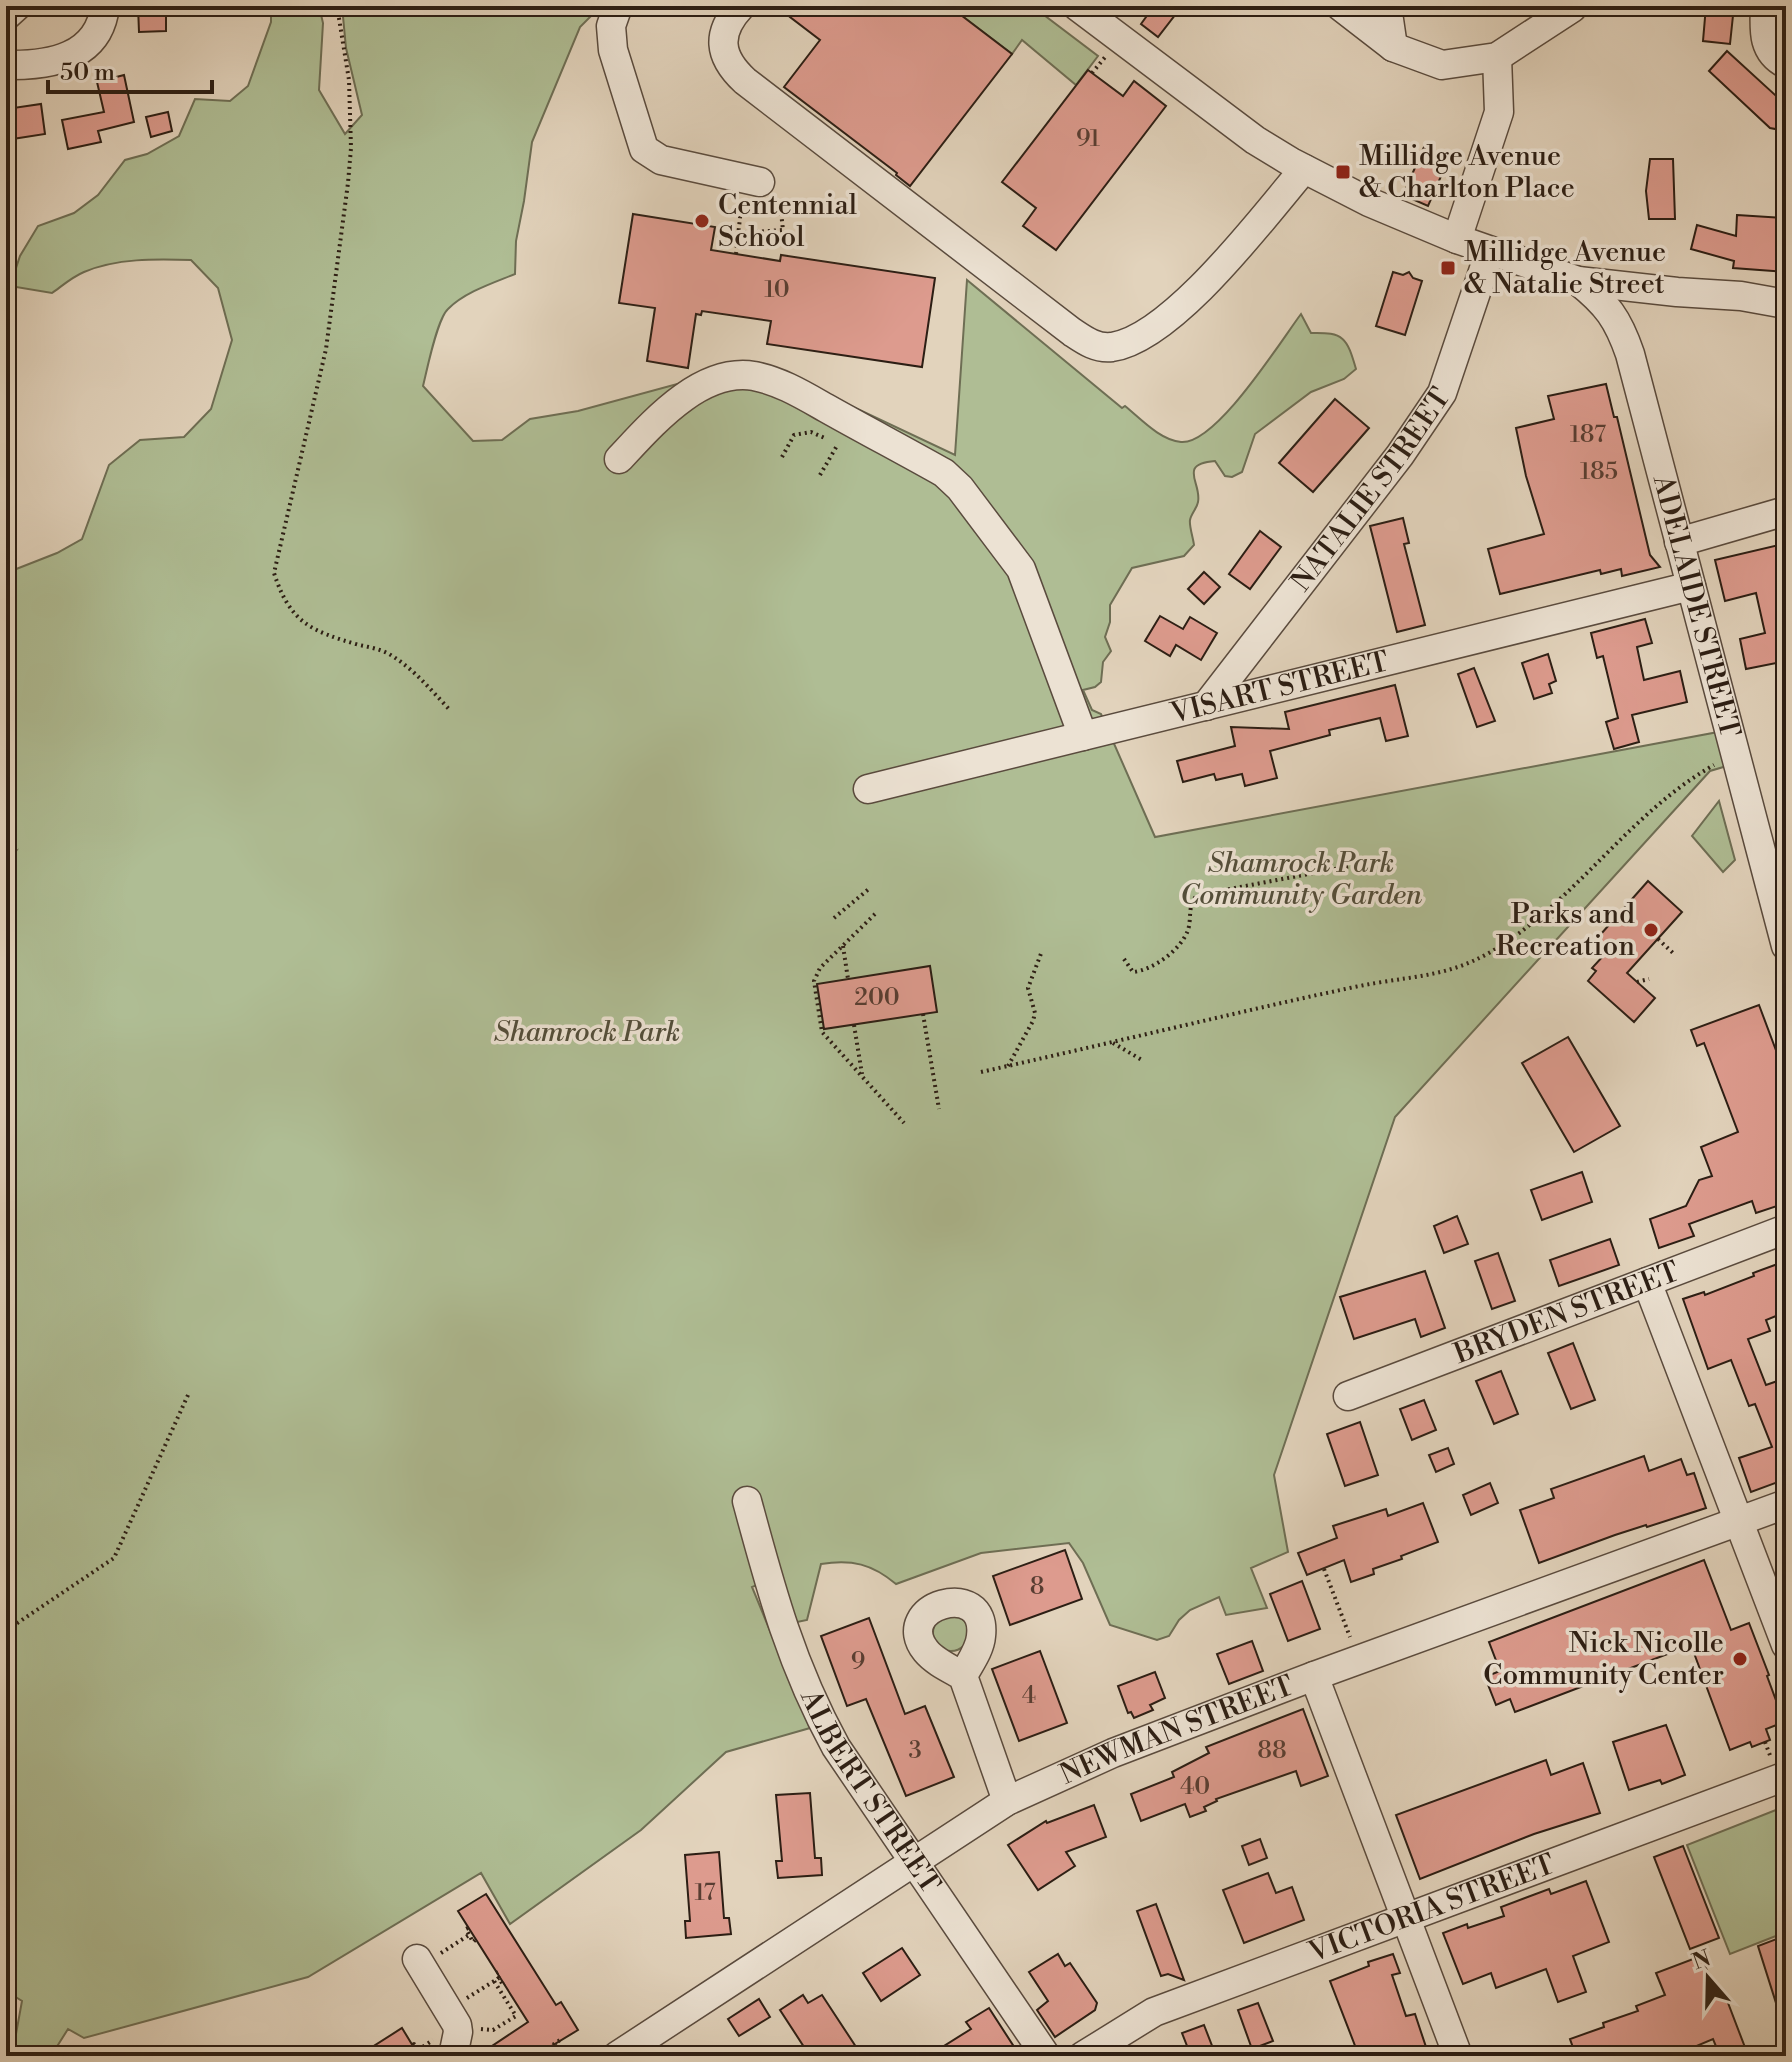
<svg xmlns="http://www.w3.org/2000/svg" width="1792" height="2062" font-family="'Libre Bodoni',serif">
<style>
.green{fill:#afbd94;stroke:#6e6e54;stroke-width:2}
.building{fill:#dd9b8e;stroke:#2c1e14;stroke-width:2}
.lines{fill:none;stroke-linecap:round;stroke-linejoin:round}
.minor-casing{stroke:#5a4b3e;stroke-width:31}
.path{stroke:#2c1e14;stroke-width:4;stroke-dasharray:2 4;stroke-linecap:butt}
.minor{stroke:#ece2d3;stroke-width:28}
.poi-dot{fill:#8f2418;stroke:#ece2d3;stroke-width:3}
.labels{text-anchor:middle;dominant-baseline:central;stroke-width:7;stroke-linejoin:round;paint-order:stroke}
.number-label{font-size:24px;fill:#583d32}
.poi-label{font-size:28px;fill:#2c1e14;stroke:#ece2d3;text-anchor:start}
.street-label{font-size:28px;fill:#2c1e14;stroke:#ece2d3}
.park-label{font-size:28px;font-style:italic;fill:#534e3a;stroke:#ece2d3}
</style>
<rect width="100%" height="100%" fill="#e2d3bc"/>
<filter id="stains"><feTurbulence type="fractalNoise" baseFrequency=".0025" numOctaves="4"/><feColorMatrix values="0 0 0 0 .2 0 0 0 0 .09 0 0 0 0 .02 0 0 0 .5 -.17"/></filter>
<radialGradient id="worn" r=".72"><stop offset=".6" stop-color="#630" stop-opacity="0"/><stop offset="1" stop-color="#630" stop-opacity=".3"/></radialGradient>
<!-- green -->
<g class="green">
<path d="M271,6H319L323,23L319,90L345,134L362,115L346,48L342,6H601L580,27L532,142L524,201L516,241L515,274C493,283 465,292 448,309C437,319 427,370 423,386L473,441L502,440L530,419L578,411L758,362L955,455L967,280L1122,408L1125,406C1141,419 1160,440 1181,442C1216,445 1280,342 1301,314L1311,333C1344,332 1347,338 1356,369L1344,379L1311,392L1255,434L1242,472L1232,477L1225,476L1215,461C1177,464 1202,483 1198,502C1197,508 1191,514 1190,520C1189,526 1193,537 1194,545L1184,556L1132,568L1110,605V622L1105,637L1111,651L1103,662L1101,682L1095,687L1083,690L1092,710L1101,714L1155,837L1729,730L1737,763L1710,771L1395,1117L1274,1475L1288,1552L1251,1568L1267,1608L1226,1615L1219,1597L1190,1610L1179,1620L1169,1636L1157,1640L1110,1625L1083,1563L1069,1543L981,1553L896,1584C872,1564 852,1559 821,1564L807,1620L792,1623L777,1577L752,1587L810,1728L726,1752L641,1830L510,1924L481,1873L308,1977L84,2038L68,2029L51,2056H12L22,2001L6,1991V866L16,851L6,856V573L57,553L82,539L109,465L140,440L184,437L211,409L232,340L218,288L191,260C155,259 117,258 84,272C72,277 62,286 52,293L10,286L20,256L38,226L74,213L98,195L125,160L147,154L179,136L195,99L230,101L248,86L271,22Z"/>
<polygon points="949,6 1032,6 1098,56 1076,85 1022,40 1012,54"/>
<polygon points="1719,801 1735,860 1723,872 1692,836"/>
<circle cx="951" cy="1633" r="18"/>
<polygon points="1786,1806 1786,1932 1730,1954 1687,1845"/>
</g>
<!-- building -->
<g class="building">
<polygon points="138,6 166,6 166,31 139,32"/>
<polygon points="799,6 949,6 1012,54 910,186 896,175 897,173 784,87 820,40 790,17"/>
<polygon points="1154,6 1182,6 1158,37 1141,24"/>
<polygon points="1706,6 1734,6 1730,44 1703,41"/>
<polygon points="1727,51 1786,105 1786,131 1770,128 1709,71"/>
<polygon points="1088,70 1123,96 1134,81 1166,106 1056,250 1023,226 1036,208 1002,182"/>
<polygon points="124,75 134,122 98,131 101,142 68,149 62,120 104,112 97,82"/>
<polygon points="41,104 45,134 6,140 6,118 14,117 13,108"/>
<polygon points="168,112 172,131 151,137 146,117"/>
<polygon points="1424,147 1449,158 1428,206 1403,195"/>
<polygon points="1650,159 1673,159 1675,219 1649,219 1646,191"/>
<polygon points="633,214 715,227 711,250 780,261 781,255 935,278 922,367 767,344 771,321 702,311 701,315 696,314 688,368 647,361 655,308 619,303"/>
<polygon points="1737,215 1786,218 1786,272 1733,268 1734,261 1691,249 1697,225 1736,236"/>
<polygon points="1393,272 1403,275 1409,272 1413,278 1422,281 1405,335 1376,326"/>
<polygon points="1606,384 1614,417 1617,417 1650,555 1660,567 1622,576 1621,569 1601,574 1600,570 1500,594 1488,549 1544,534 1526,476 1516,428 1554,419 1548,396"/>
<polygon points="1335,399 1369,428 1313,492 1279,463"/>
<polygon points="1403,518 1409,543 1404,544 1425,625 1397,632 1370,526"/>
<polygon points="1260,531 1281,547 1250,589 1229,574"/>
<polygon points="1783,544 1786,557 1786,661 1746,669 1740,639 1765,633 1756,593 1725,601 1715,560"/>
<polygon points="1204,572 1220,587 1204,604 1188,589"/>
<polygon points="1160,616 1183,629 1190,617 1217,633 1201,660 1176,645 1170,656 1145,641"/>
<polygon points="1645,619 1652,643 1637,647 1644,680 1680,671 1687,702 1632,715 1639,742 1614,749 1606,722 1618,718 1603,656 1597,658 1591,633"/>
<polygon points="1548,654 1556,681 1549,684 1552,693 1534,699 1522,663"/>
<polygon points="1474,668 1495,721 1477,727 1458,674"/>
<polygon points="1395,685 1408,736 1386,741 1380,718 1329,730 1330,735 1270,751 1277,778 1245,786 1242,774 1216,780 1214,774 1183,782 1177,761 1235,746 1231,727 1289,729 1285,712"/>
<polygon points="1648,881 1682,912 1627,973 1655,998 1634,1022 1588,981 1596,971 1592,968 1605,954 1593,943"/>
<polygon points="930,966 937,1012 824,1029 817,984"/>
<polygon points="1759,1005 1786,1077 1786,1203 1756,1213 1752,1201 1689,1224 1694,1236 1659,1248 1650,1219 1686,1206 1699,1180 1712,1176 1701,1147 1738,1132 1704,1043 1697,1046 1691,1030"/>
<polygon points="1568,1037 1620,1126 1574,1152 1522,1063"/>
<polygon points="1582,1172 1592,1202 1542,1220 1531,1190"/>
<polygon points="1457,1216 1468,1244 1444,1253 1434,1226"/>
<polygon points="1610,1239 1619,1265 1559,1286 1550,1260"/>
<polygon points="1498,1253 1515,1301 1492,1309 1475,1261"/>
<polygon points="1786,1261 1786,1312 1766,1320 1770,1331 1748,1339 1766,1385 1786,1378 1786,1479 1751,1492 1739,1458 1772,1447 1755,1404 1749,1406 1731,1360 1708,1369 1683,1299 1704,1292 1705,1295 1754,1276 1753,1273"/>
<polygon points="1425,1271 1445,1328 1421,1337 1415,1319 1354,1339 1340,1297"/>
<polygon points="1573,1343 1595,1400 1571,1409 1548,1353"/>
<polygon points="1501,1371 1518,1414 1494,1424 1476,1381"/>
<polygon points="1424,1400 1436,1430 1412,1440 1400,1409"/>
<polygon points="1360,1422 1378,1475 1345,1486 1327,1434"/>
<polygon points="1448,1448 1454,1464 1436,1472 1429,1455"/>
<polygon points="1644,1456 1649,1471 1681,1459 1687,1475 1694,1473 1706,1508 1647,1527 1646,1525 1615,1535 1539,1563 1520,1510 1554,1498 1551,1489"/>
<polygon points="1490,1483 1498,1503 1471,1515 1463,1495"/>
<polygon points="1423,1503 1438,1542 1401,1556 1402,1559 1373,1569 1374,1574 1351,1582 1344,1560 1307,1575 1298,1553 1337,1538 1333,1526 1386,1509 1388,1516"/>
<polygon points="1065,1550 1082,1599 1010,1625 993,1576"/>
<polygon points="1704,1560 1731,1630 1749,1623 1769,1675 1767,1676 1784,1722 1766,1729 1770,1740 1752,1747 1750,1742 1730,1750 1691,1645 1515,1712 1510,1699 1496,1705 1485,1677 1500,1671 1489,1642"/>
<polygon points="1302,1581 1320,1629 1288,1641 1270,1594"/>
<polygon points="869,1618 905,1714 925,1706 954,1777 906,1796 866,1699 847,1706 821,1636"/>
<polygon points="1252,1641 1263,1671 1229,1684 1217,1654"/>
<polygon points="1040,1651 1067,1723 1019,1741 992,1669"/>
<polygon points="1155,1672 1165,1698 1150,1705 1153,1710 1134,1718 1131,1712 1128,1713 1118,1686"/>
<polygon points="1303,1709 1328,1776 1301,1786 1296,1771 1216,1799 1217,1801 1204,1807 1206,1811 1190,1817 1185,1804 1141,1821 1131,1794 1174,1777 1172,1772 1209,1753 1206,1747"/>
<polygon points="1666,1725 1685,1775 1662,1784 1660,1780 1629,1790 1613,1742"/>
<polygon points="1546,1760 1551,1775 1583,1763 1600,1813 1534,1834 1420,1879 1396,1815"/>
<polygon points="810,1793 815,1858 821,1858 822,1875 778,1878 776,1861 782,1861 776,1795"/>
<polygon points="1094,1805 1106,1837 1066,1852 1075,1866 1038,1890 1008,1845 1046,1821 1047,1823"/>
<polygon points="1260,1839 1267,1858 1249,1865 1242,1846"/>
<polygon points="1683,1846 1719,1938 1690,1949 1654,1857"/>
<polygon points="719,1852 724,1918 729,1918 731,1934 686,1938 685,1921 690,1921 685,1855"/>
<polygon points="1268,1873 1276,1893 1292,1887 1304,1920 1244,1943 1223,1890"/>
<polygon points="1586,1881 1609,1942 1573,1956 1586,1992 1558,2002 1546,1969 1496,1988 1491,1973 1463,1984 1443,1933 1467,1924 1468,1928 1504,1916 1501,1907 1549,1889 1551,1894"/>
<polygon points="486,1894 556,2005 561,2002 578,2030 535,2056 477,2056 528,2022 458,1911"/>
<polygon points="1156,1904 1184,1980 1168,1974 1161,1976 1137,1911"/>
<polygon points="1782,1937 1786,1950 1786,2021 1782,2022 1758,1946"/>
<polygon points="902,1948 920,1975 881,2001 863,1973"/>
<polygon points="1058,1954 1065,1966 1070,1963 1097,2003 1095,2010 1055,2037 1037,2010 1048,2001 1029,1972"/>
<polygon points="1393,1954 1400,1973 1392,1975 1406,2016 1415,2014 1426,2047 1400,2056 1359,2056 1330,1981 1369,1966 1368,1962"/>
<polygon points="1701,1956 1718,1998 1725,1995 1746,2050 1730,2056 1720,2056 1713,2039 1682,2052 1683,2056 1576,2056 1570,2039 1604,2027 1603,2023 1638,2011 1636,2006 1665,1995 1656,1973"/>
<polygon points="803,1995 808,2003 822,1995 862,2056 828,2056 822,2047 813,2053 810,2047 806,2050 780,2010"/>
<polygon points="759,1999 770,2017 739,2036 728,2019"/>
<polygon points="1258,2003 1273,2041 1252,2049 1238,2010"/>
<polygon points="989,2008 1020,2056 928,2056 971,2029 966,2022"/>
<polygon points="1204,2025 1216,2056 1191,2056 1182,2033"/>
<polygon points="402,2028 419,2056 358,2056"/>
</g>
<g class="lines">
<!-- minor casing -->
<g class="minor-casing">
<g id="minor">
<polyline points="618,6 611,26 613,50 644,149 661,160 760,182"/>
<path d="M741,6C716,33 718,56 745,81L1072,332C1084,340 1096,349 1112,347C1173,338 1264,216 1304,169"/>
<polyline points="1077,6 1255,140 1291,162 1369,202 1457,239 1578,281 1677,292 1741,296 1786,304"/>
<polyline points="1340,6 1393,47 1442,65 1497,57 1572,8"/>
<polyline points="1387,6 1393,47"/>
<path d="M1765,6C1764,30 1762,52 1786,64"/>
<polyline points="6,16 17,6"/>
<path d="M6,65C49,66 99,58 105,6"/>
<polyline points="1457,239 1499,112 1497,57"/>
<path id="s1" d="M1578,281C1607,304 1618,319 1630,354L1786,946"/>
<path d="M619,459C651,425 700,367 754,376C780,381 803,395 826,408C865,430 905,451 944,473L960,488L1021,569L1083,736"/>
<polyline points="1679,542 1786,511"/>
<path id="s2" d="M1206,706L1400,455L1442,393L1490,251"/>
<path id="s3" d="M868,789L1691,586"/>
<polyline points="1647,1282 1786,1645"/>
<path id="s4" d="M1348,1396L1786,1229"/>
<path id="s5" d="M747,1501C771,1590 791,1665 836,1747L1046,2056"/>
<path d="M963,1676C951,1669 935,1662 926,1651C890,1606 988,1577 981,1636C980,1650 969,1664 963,1676L1007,1801"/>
<polyline points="1314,1676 1458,2056"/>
<polyline points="417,1959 457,2025 458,2032 453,2056"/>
<path id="s6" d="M617,2056L1007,1801L1113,1753L1314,1676L1786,1504"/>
<path id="s7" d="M1083,2056L1154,2012L1786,1776"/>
</g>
</g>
<!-- path -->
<g class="path">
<path d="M337,6L349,80L351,148L348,183L326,349L274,573C290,623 311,631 359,645C369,647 380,649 389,654C413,668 430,689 449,709"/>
<polyline points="1092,73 1106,56"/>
<polyline points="738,233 783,230 781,212 773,200"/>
<polyline points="736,254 742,200"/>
<polyline points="782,457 794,435 811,432 827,439"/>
<polyline points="820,475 838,444"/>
<polyline points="875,914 820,968 814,981 822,1032 904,1123"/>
<polyline points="834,918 870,888"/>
<polyline points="1658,939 1673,953"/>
<polyline points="843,946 848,979"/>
<path d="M1124,959L1133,972C1153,970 1181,950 1188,930C1192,918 1187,903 1198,895L1372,862"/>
<polyline points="1637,982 1649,979"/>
<polyline points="923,1014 939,1109"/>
<polyline points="854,1025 862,1074"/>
<polyline points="1113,1043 1142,1060"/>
<polyline points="1008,1066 1033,1021 1035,1013 1028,988 1042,951"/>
<path d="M981,1072C1093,1047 1205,1020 1317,995C1337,991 1357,986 1376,983C1417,976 1449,975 1487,954C1574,905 1627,814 1714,765"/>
<polyline points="1324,1569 1350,1637"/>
<polyline points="7,1630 114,1558 188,1395"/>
<polyline points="1765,1742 1771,1758"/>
<polyline points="468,1928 466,1929 473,1942 475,1940"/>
<polyline points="441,1953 469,1935"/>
<polyline points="498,1972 496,1973 503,1985 505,1984"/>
<polyline points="467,1998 499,1978"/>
<polyline points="481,2029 493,2030 516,2016 494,1981"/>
<polyline points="413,2045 414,2044 422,2056"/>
<polyline points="555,2045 562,2056"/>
<polyline points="548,2048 560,2040"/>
<polyline points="418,2050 433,2040"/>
</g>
<!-- minor -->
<use href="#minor" class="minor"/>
</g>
<!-- markers -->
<g class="poi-dot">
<rect x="1335" y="164" width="16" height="16" rx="4"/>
<circle cx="702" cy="221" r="8"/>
<rect x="1440" y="260" width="16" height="16" rx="4"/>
<circle cx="1651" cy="930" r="8"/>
<circle cx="1740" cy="1659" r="8"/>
</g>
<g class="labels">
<!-- number labels -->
<g class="number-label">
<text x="1088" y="139">91</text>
<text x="777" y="290">10</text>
<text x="1588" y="435">187</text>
<text x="1599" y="472">185</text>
<text x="877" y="998">200</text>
<text x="1037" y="1587">8</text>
<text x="858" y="1662">9</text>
<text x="1029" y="1696">4</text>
<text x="915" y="1751">3</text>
<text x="1272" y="1751">88</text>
<text x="1195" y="1787">40</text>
<text x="705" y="1893">17</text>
</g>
<!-- poi labels -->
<g class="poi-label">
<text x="1359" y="156">Millidge Avenue<tspan x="1359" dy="32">&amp; Charlton Place</tspan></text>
<text x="718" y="205">Centennial<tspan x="718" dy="32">School</tspan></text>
<text x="1464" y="252">Millidge Avenue<tspan x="1464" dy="32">&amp; Natalie Street</tspan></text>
<text x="1635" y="914" text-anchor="end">Parks and<tspan x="1635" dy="32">Recreation</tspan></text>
<text x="1724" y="1643" text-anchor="end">Nick Nicolle<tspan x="1724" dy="32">Community Center</tspan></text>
</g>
<!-- street labels -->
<g class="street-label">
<text stroke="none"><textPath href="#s2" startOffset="272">NATALIE STREET</textPath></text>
<text stroke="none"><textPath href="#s1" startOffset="352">ADELAIDE STREET</textPath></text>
<text stroke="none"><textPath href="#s3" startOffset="424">VISART STREET</textPath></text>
<text stroke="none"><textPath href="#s4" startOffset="234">BRYDEN STREET</textPath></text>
<text stroke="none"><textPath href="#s6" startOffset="650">NEWMAN STREET</textPath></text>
<text stroke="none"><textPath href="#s5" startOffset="318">ALBERT STREET</textPath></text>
<text stroke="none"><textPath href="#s7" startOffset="380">VICTORIA STREET</textPath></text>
</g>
<!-- park labels -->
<g class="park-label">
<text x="1301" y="863">Shamrock Park<tspan x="1301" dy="32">Community Garden</tspan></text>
<text x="587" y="1032">Shamrock Park</text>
</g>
</g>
<!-- margin -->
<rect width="1792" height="2062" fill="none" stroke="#e2d3bc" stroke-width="32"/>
<rect x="8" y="8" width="1776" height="2046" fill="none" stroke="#2c1e14" stroke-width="4"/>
<rect x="16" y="16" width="1760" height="2030" fill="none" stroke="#2c1e14" stroke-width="2"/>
<!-- north arrow -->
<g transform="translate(1708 1978) rotate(340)" stroke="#ece2d3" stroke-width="6" paint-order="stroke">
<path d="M0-6L14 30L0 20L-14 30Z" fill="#2c1e14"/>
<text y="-12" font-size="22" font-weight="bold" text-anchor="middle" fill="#2c1e14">N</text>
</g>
<!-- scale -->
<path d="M48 80v12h164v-12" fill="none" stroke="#2c1e14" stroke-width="4"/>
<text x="60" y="80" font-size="24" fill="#2c1e14" stroke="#ece2d3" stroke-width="6" paint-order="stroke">50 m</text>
<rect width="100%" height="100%" filter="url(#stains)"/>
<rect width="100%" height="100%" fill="url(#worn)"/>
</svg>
